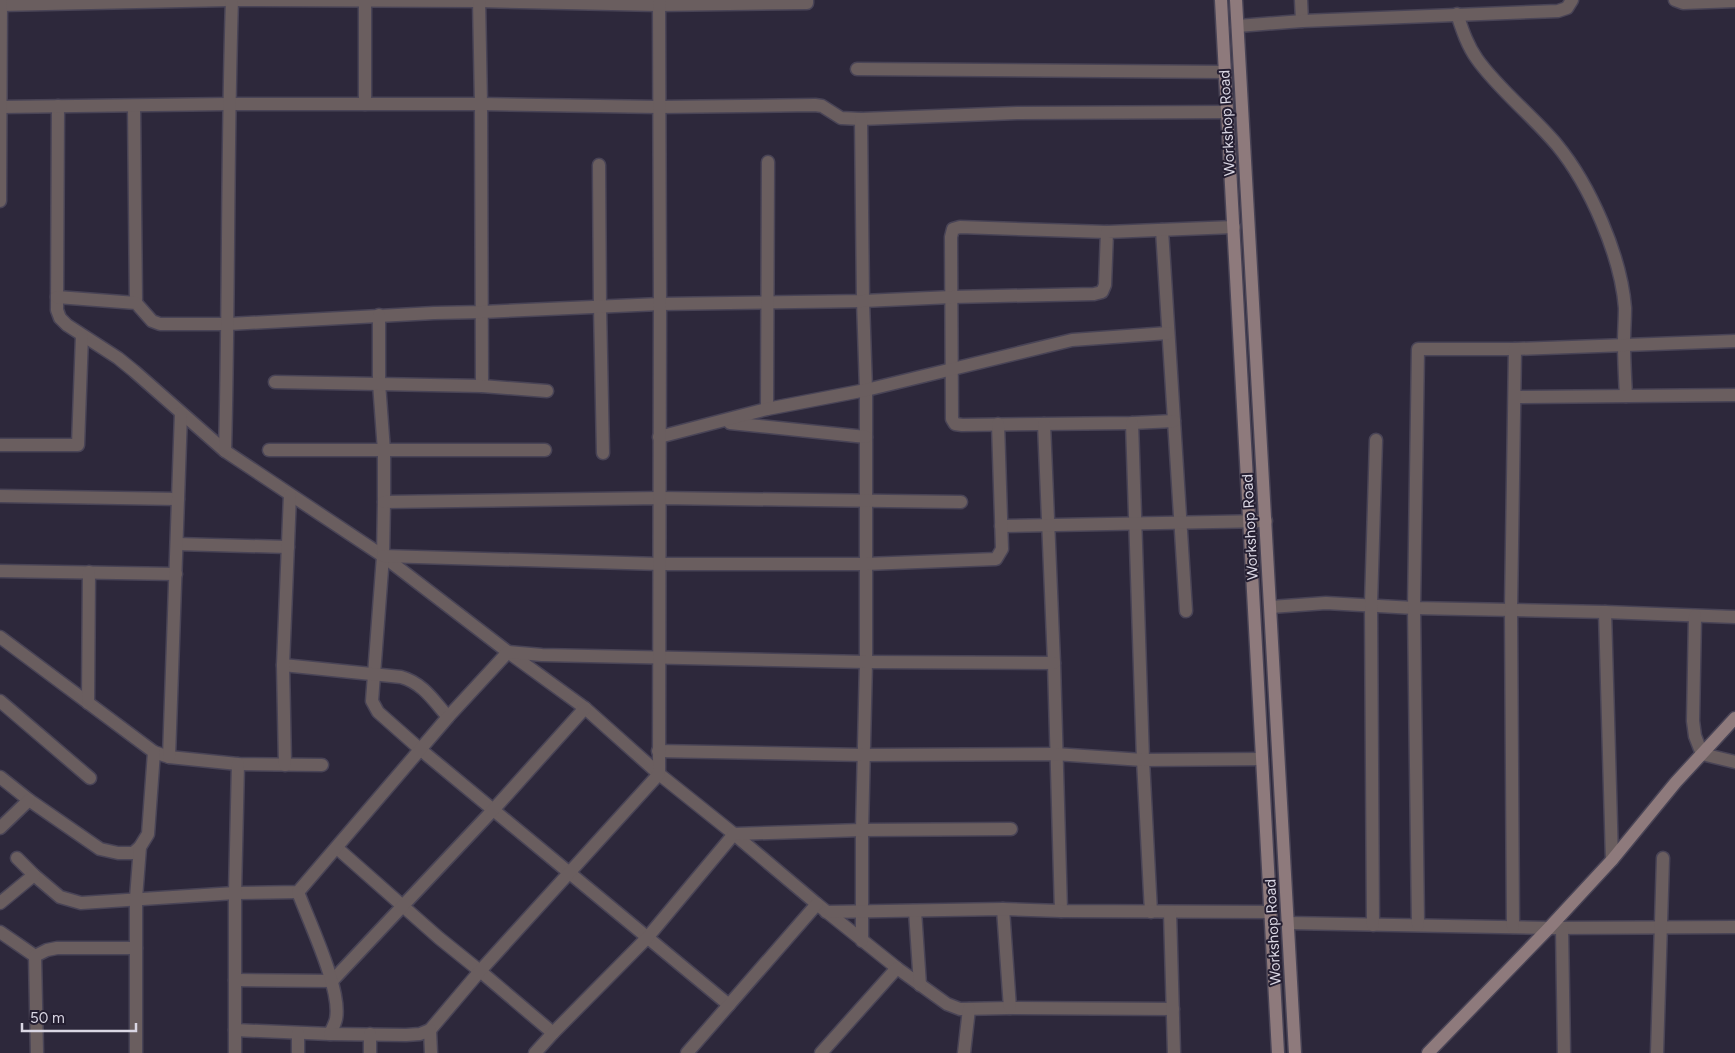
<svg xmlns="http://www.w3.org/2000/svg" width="1735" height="1053" font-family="Figtree,sans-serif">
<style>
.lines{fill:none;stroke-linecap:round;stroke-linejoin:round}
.minor-casing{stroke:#494456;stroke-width:15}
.secondary-casing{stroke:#494456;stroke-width:15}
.minor{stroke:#6a5e5f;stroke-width:12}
.secondary{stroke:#8e7a7c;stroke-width:12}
.labels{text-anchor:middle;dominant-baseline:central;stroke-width:4;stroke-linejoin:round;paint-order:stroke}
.street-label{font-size:15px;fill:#dad7e4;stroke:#241e31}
</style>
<rect width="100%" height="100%" fill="#2d283b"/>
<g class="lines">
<!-- minor casing -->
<g class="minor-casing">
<g id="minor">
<polyline points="238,0 479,1 658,5 807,3 807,0"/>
<polyline points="365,0 365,104"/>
<polyline points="479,0 481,104 482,386"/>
<polyline points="1301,0 1302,21"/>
<polyline points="1675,0 1683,3 1735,1"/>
<polyline points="1,5 228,0"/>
<path d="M1457,14C1462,29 1467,45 1477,59C1499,90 1532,115 1557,145C1590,185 1621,256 1625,308C1625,320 1624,331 1624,342C1624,360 1625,378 1626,396"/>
<polyline points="1238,26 1302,21 1558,11 1567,8 1572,0"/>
<polyline points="857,69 1225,72"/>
<polyline points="58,106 57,310 60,318 67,325 118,358 134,371 225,451 383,556 508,652 585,708 659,774 734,834 817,904 897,968 947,1004 960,1009 1010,1008 1173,1009"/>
<polyline points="134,106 136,303"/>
<polyline points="0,107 229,104 481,104 659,107 815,105 822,106 841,118 861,119 1017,113 1227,112"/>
<polyline points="861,119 863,301 866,390 866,662 862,830 862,941"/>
<polyline points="599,165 600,307 603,453"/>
<polyline points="0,201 1,0"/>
<polyline points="1162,230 1186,611"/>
<polyline points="1107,232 960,227 953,229 951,237 952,419 955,424 962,425 1132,423 1174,421"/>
<polyline points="57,297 136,303 152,321 160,324 229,324 434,313 482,312 660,304 863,301 952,297 1094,294 1102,292 1105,285 1107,232 1234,227"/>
<polyline points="379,315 379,383 384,451 384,502 383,556 372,701 378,712 421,750 729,1005"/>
<polyline points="275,382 482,386 547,391"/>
<polyline points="1515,397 1735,395"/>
<polyline points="767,409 768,162"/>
<polyline points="730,423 866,437"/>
<polyline points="1132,423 1143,760 1151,912"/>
<polyline points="1044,424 1054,663 1061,911"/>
<polyline points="659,437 767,409 866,390 1072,340 1168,333"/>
<polyline points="0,445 78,445 82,336"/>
<polyline points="269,450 545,450"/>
<path d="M225,451C229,301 227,150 232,0"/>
<polyline points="0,496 178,499"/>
<polyline points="384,502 660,498 961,502"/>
<polyline points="1001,526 1266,521"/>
<polyline points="177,544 288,547"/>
<polyline points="383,556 660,564 866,564 996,559 1002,549 998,424"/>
<polyline points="0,571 176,574"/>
<polyline points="1271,607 1326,603 1414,608 1605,612 1735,617"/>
<polyline points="1605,612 1612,860"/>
<polyline points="1695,616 1693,721 1695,736 1702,754 1735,762"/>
<polyline points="0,637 154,752 169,757 238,764 322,765"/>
<path d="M283,665L401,677C423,683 434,701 448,717"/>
<polyline points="0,701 90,778"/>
<polyline points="88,703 89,572"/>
<polyline points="658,751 864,755 1055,754 1143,760 1262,759"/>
<polyline points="169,757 181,413"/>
<polyline points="285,765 283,665 290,495"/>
<polyline points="0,777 29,800 100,849 118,853 133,853 140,847"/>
<polyline points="0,828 29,800"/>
<polyline points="337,848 439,938 480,971 553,1033"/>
<polyline points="17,858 34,875 60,897 81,903 235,893 298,892 448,717 508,652 542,655 866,662 1054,663"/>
<polyline points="0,903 34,875"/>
<polyline points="1003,909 1010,1008"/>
<polyline points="915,911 920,985"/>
<polyline points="826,912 1003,909 1061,911 1271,912"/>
<polyline points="1170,912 1174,1053"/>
<polyline points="1289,923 1549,928 1735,927"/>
<polyline points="1373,925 1371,604 1376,440"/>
<polyline points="1418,925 1414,608 1418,349 1515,349 1735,341"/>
<polyline points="1513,927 1511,609 1515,349"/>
<polyline points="1562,928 1564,1053"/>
<polyline points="0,932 35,956"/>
<polyline points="235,980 332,981 494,809 585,708"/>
<path d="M235,1030L330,1034C332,1029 335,1024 336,1019C342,990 309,922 298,892"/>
<polyline points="430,1030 480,971 659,774 660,304 659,0"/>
<polyline points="298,1033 298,1053"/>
<polyline points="330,1034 406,1035 420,1034 430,1030 431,1053"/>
<polyline points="370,1034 370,1053"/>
<polyline points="37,1053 35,956 47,950 57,948 136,948"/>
<polyline points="136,1053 136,898 140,847 148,834 154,752"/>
<polyline points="235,1053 235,893 238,764"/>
<polyline points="535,1053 553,1033 647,938 734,834 862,830 1011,829"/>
<polyline points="687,1053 817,904"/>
<polyline points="821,1053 897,968"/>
<polyline points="964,1053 969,1009"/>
<polyline points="1657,1053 1663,858"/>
</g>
</g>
<!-- secondary casing -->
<g class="secondary-casing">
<g id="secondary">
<polyline points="1221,0 1278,1053"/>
<polyline points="1236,0 1295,1053"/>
<polyline points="1428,1053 1549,928 1612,860 1676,782 1735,718"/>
</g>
</g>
<!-- minor -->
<use href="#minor" class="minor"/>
<!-- secondary -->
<use href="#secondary" class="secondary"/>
</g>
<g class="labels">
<!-- street labels -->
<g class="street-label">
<text transform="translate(1227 123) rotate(-93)">Workshop Road</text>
<text transform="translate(1250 527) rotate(-93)">Workshop Road</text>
<text transform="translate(1273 932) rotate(-93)">Workshop Road</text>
</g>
</g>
<!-- scale -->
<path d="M22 1023v8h114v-8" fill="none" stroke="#dad7e4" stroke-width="2.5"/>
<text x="30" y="1023" font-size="15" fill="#dad7e4" stroke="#241e31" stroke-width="4" paint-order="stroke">50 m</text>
</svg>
